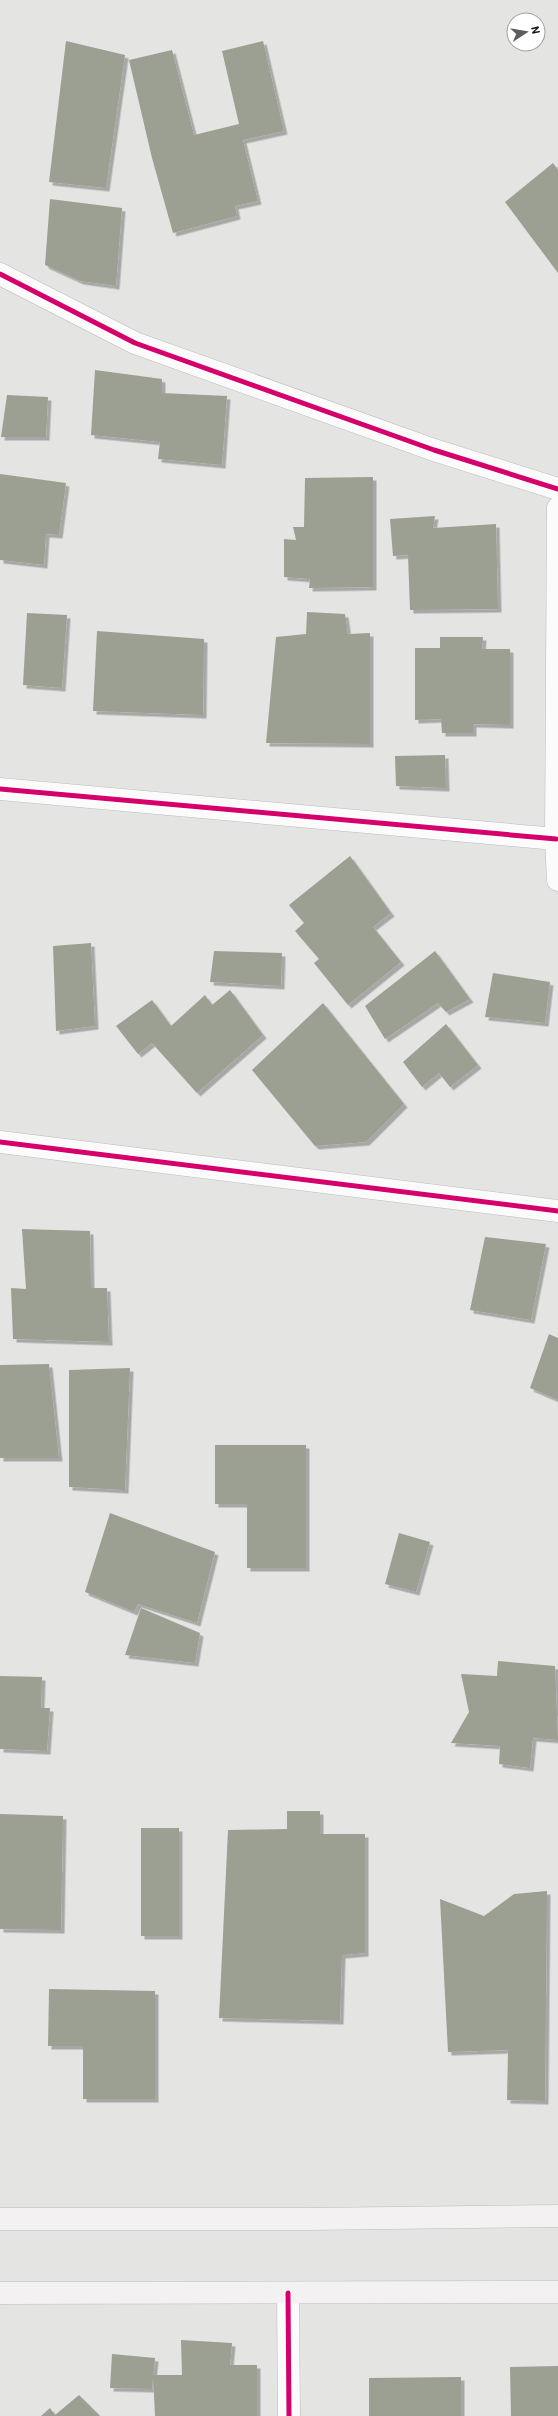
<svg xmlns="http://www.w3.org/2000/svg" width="558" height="2416" font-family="Barlow,sans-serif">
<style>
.building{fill:#9ca093;filter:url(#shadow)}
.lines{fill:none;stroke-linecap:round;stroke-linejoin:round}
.street-casing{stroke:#bcbcbb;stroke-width:23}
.secondary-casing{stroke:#bcbcbb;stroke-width:23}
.street{stroke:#fbfbfb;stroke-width:22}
.secondary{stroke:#f4f1f2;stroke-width:22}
.cycleway-casing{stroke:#fff;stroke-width:8}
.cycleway{stroke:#d6006c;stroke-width:5}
</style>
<defs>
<filter id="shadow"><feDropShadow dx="3.5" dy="3.5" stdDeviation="0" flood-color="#0004"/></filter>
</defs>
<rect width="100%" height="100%" fill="#e4e4e3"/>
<!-- building -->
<g class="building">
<polygon points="66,41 125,55 106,188 49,182"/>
<polygon points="263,41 284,131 243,140 258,201 235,206 237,216 173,233 152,158 129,60 172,50 194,135 239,124 222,51"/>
<polygon points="553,163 558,170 558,273 505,202"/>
<polygon points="50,199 122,208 116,286 80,281 45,265"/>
<polygon points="95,370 162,379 162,393 227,396 222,465 158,459 160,442 91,435"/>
<polygon points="7,395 48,397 46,437 1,437"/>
<polygon points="0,474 66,483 59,535 46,534 44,565 0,560"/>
<polygon points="373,477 373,587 309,588 310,579 284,577 284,539 296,540 293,527 304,527 305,478"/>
<polygon points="435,516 433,528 496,524 498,609 410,610 408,555 393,556 390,519"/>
<polygon points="307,612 345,614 348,634 370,633 370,744 266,743 276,637 306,634"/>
<polygon points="27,613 67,615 62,688 23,685"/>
<polygon points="97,631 204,639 203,715 93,711"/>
<polygon points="440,637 483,637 482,649 510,649 510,725 473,724 473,733 442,733 441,719 415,720 415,648 440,648"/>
<polygon points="445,755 446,788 396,786 395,756"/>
<polygon points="350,856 391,913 373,927 401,962 348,1005 314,963 319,959 295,931 304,923 289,905"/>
<polygon points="91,943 95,1026 56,1031 53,946"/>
<polygon points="214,951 282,953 281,986 210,982"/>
<polygon points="435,951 470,999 446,1012 438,1003 385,1039 365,1006"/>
<polygon points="493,973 550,982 545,1023 485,1017"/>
<polygon points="230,990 263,1035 197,1093 152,1043 138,1054 116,1026 152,1000 171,1026 205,995 212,1005"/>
<polygon points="323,1003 404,1104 366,1142 315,1146 252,1070"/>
<polygon points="446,1024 478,1065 450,1087 439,1073 422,1087 403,1062"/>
<polygon points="22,1229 90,1231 91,1288 107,1288 109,1342 13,1339 11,1288 26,1289"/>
<polygon points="485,1237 546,1244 531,1320 470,1310"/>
<polygon points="549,1334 558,1338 558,1400 530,1388"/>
<polygon points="49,1364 59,1458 0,1458 0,1365"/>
<polygon points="130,1368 125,1490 69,1487 69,1370"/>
<polygon points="215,1445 306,1445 306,1568 247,1568 247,1504 215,1504"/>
<polygon points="110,1513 215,1552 197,1623 138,1604 134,1612 85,1592"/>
<polygon points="399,1533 430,1542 416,1592 385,1584"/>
<polygon points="141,1608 200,1633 195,1663 125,1655"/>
<polygon points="498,1661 555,1666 558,1740 533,1738 530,1768 499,1764 500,1746 451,1743 469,1712 461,1674 497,1676"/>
<polygon points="0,1676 42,1677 41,1708 50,1708 47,1751 0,1749"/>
<polygon points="287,1811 320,1811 320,1834 365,1834 365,1953 342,1955 340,2021 219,2018 228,1830 287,1829"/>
<polygon points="0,1814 63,1816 61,1930 0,1929"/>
<rect x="141" y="1828" width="38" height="108"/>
<polygon points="547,1891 545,2101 507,2100 508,2050 448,2052 440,1899 484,1916 514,1894"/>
<polygon points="49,1989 155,1991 155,2099 83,2099 83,2046 48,2046"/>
<polygon points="181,2340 232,2343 230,2365 257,2365 257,2416 155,2416 153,2375 182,2375"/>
<polygon points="112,2354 155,2358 152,2389 110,2388"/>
<polygon points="558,2366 558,2416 511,2416 510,2367"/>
<polygon points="461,2377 461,2416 369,2416 369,2378"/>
<polygon points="79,2395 100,2416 41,2416 50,2408 55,2415"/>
</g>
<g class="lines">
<!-- street casing -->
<g class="street-casing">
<g id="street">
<polyline points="0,274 135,343 434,450 558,489"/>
<polyline points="558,508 556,839 558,880"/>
<polyline points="0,789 556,839"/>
<polyline points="0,1142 558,1211"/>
<polyline points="288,2293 289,2416"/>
</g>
</g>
<!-- secondary casing -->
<g class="secondary-casing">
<g id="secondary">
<polyline points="0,2219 309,2219 558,2216"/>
<polyline points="0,2293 558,2292"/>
</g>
</g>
<!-- street -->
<use href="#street" class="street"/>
<!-- secondary -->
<use href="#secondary" class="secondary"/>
<!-- cycleway casing -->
<g class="cycleway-casing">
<g id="cycleway">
<polyline points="0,274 135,343 434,450 558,489"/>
<polyline points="0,789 556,839"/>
<polyline points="0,1142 558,1211"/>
<polyline points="288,2293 289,2416"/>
</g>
</g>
<!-- cycleway -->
<use href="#cycleway" class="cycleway"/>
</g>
<!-- north arrow -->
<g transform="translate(526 32) rotate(78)"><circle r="19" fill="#ffffff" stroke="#a1a1a1"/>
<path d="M0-3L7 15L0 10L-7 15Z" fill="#5d5d5c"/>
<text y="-6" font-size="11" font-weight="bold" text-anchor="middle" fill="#141413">N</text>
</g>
</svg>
